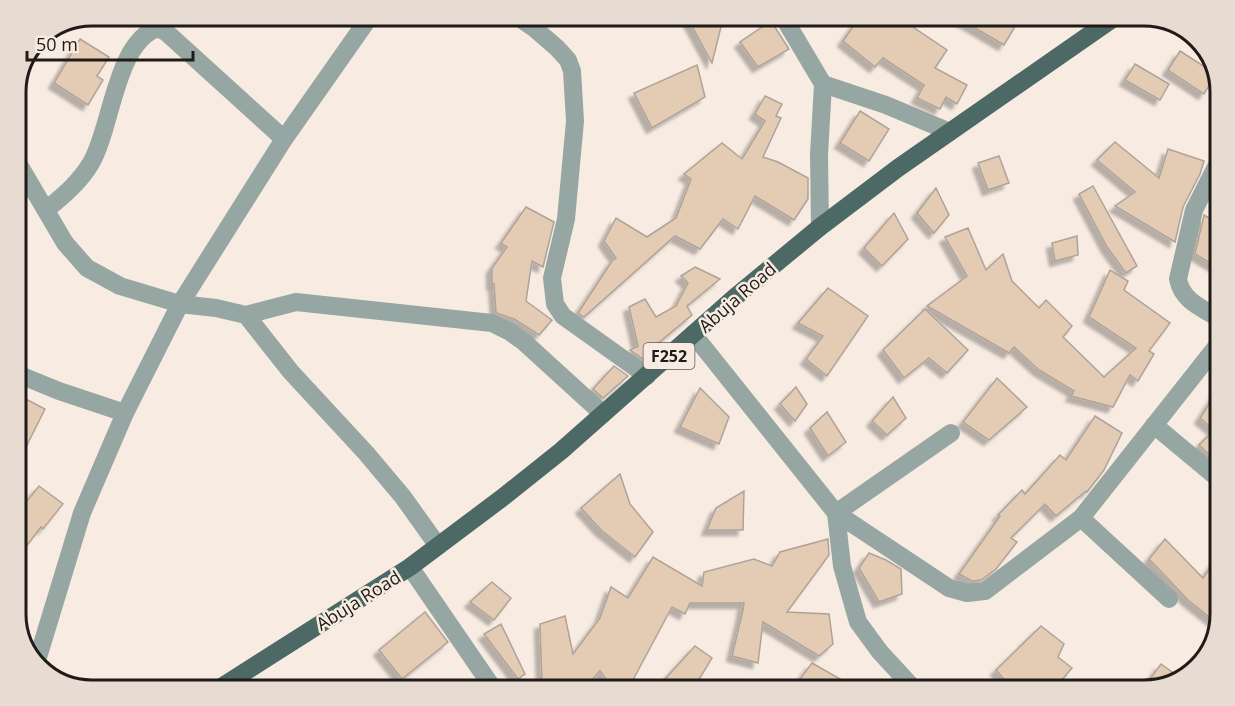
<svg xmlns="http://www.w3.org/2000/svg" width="1235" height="706" font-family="'Open Sans',sans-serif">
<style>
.building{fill:#e3cbb4;stroke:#afa399;stroke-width:1.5;filter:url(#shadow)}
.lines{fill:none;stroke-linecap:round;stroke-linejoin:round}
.street{stroke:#96a6a3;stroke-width:18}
.primary{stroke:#4c6965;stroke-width:18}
.labels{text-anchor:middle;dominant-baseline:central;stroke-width:5;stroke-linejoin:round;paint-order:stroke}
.shield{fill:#f8ece2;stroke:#615a55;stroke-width:1.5}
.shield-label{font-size:16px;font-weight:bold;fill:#201b18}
.street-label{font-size:18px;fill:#201b18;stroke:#f8ece2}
.rim{fill:none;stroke:#201b18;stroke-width:3}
</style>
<defs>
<filter id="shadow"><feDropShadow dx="-5.5" dy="5.5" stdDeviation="1.5" flood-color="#0004"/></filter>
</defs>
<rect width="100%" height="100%" fill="#f8ece2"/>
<!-- building -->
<g class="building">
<polygon points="686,15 717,15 722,23 712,63"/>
<polygon points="861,15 895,15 947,50 935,68 967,85 957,104 946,97 940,109 917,98 924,85 883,58 875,67 843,41"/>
<polygon points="953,15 998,15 1016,25 1004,45"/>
<polygon points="771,21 789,49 758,67 740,42"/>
<polygon points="80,39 109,57 97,76 103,80 88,105 54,83"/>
<polygon points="1180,51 1216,74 1204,94 1168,70"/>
<polygon points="1135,64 1169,84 1160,100 1125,80"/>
<polygon points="697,65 705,97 652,128 634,93"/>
<polygon points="765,96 782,104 776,116 781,118 763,157 778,162 808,178 808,199 794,220 755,196 738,229 723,219 700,249 675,236 584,317 578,313 612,261 616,258 604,241 616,218 647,237 676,218 691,179 684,174 722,143 742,159 765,121 755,114"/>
<polygon points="860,111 889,129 869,161 840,143"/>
<polygon points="1115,142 1159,178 1168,149 1204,161 1200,174 1183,207 1175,242 1115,206 1135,192 1097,160"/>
<polygon points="999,156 1009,183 988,190 978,163"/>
<polygon points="1093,186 1137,266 1126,273 1107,247 1079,194"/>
<polygon points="936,188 949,215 934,233 917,213"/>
<polygon points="526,207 554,222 543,267 532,261 526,301 552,320 539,335 514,319 496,313 494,284 492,284 492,268 507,247 501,243"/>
<polygon points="894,213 908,239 882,266 864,248"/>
<polygon points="1204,215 1220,225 1220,269 1195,254"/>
<polygon points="968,228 986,270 1003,254 1012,281 1039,308 1046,300 1072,326 1063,337 1104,377 1136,348 1089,317 1110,270 1128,281 1124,290 1170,323 1149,351 1154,354 1138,381 1130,375 1113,407 1071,396 1074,391 1039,370 1014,347 1009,353 927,306 967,276 945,237"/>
<polygon points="1077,236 1078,255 1055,261 1052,243"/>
<polygon points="695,267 720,279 687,306 692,315 656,345 658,350 646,361 630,350 638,346 629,307 645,299 656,317 676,306 688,283 681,276"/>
<polygon points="828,288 868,316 827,376 806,359 823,336 798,323"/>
<polygon points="925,309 968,350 947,373 929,358 904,378 883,350"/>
<polygon points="614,366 628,376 603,398 593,389"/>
<polygon points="997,378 1027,407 989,440 963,422"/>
<polygon points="796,387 807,404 795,421 780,404"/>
<polygon points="1220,387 1220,465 1199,445 1214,430 1200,418"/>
<polygon points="700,388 729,417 719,444 680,427"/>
<polygon points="22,397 45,409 15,469 15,403 21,406"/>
<polygon points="893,397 906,418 887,435 872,421"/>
<polygon points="827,412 846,442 828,456 810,428"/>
<polygon points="1095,416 1122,433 1104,470 1087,492 1086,491 1056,516 1045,504 1011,538 1017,542 996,569 981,580 972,581 959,574 1000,516 998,515 1022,490 1025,494 1060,455 1066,460"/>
<polygon points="620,474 630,504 653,532 635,557 601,530 581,508"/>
<polygon points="39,486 63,504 43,529 41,527 15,561 15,516"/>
<polygon points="744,491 743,530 707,530 716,508"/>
<polygon points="828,539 829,555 787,612 829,614 833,644 819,656 763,622 758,663 732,656 743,610 741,609 743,609 744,603 690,603 685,614 672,607 627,691 615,691 600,671 582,691 566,691 549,682 542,683 540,624 565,616 573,654 600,618 611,587 628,598 653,557 702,586 704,572 754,559 772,566 780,552"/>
<polygon points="1165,539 1203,578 1220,554 1220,615 1218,624 1188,600 1149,559"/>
<polygon points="869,553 886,560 901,569 902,594 879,602 859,568"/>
<polygon points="492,582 511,598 494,620 470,602"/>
<polygon points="425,612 448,642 402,679 379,650"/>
<polygon points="501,624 525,674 518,679 484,634"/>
<polygon points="1041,626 1064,644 1058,657 1072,668 1052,691 1049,691 1037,683 1023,691 1014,691 996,670"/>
<polygon points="695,646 712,658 692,691 654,691"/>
<polygon points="812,663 861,691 791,691"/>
<polygon points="1161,664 1183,680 1141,691"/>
</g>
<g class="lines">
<!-- street -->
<g class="street">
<polyline points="515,15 534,28 557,48 568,60 572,71 575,121 566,219 552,278 555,304 563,316 647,376"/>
<polyline points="782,15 823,84 819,155 820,227"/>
<polyline points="823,84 886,105 950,132"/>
<polyline points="15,158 65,243 87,268 120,286 180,304 216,308 246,315 296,302 492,323 510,332 524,342 603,414"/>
<path d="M1220,159L1194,210L1178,279C1182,301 1202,308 1220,319"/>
<path d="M46,210C63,196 79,183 91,163C112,127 115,44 157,28L166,32L284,139"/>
<polyline points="246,315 291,372 366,453 403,497 438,546"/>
<polyline points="693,334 836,513 842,566 858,622 880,652 916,691"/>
<polyline points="15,373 59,391 125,413"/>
<polyline points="1154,425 1220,480"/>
<polyline points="951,433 836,513 949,588 967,593 985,591 1081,518 1220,342"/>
<polyline points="1081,518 1169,599"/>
<polyline points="410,567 495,691"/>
<polyline points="36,664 82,513 125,413 180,304 284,139 371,15"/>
</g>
<!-- primary -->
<polyline class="primary" points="215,691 410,567 502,498 561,451 734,298 820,227 898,168 1118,15"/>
</g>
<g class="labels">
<!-- shield labels -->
<rect class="shield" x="643.5" y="343" width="51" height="26" rx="4.5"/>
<g class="shield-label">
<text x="669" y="356">F252</text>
</g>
<!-- street labels -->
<g class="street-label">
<text transform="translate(737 297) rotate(-41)">Abuja Road</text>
<text transform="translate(358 600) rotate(-32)">Abuja Road</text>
</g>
</g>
<!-- crop -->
<path d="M0 0H1235V706H0ZM92 26H1144A66 66 0 0 1 1210 92V614A66 66 0 0 1 1144 680H92A66 66 0 0 1 26 614V92A66 66 0 0 1 92 26Z" fill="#e7dbd2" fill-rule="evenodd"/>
<path class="rim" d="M92 26H1144A66 66 0 0 1 1210 92V614A66 66 0 0 1 1144 680H92A66 66 0 0 1 26 614V92A66 66 0 0 1 92 26Z"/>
<!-- scale -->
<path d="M27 51v9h166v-9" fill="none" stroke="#201b18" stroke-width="3"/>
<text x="36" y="51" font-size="18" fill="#201b18" stroke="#f8ece2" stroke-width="4.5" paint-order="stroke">50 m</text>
</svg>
